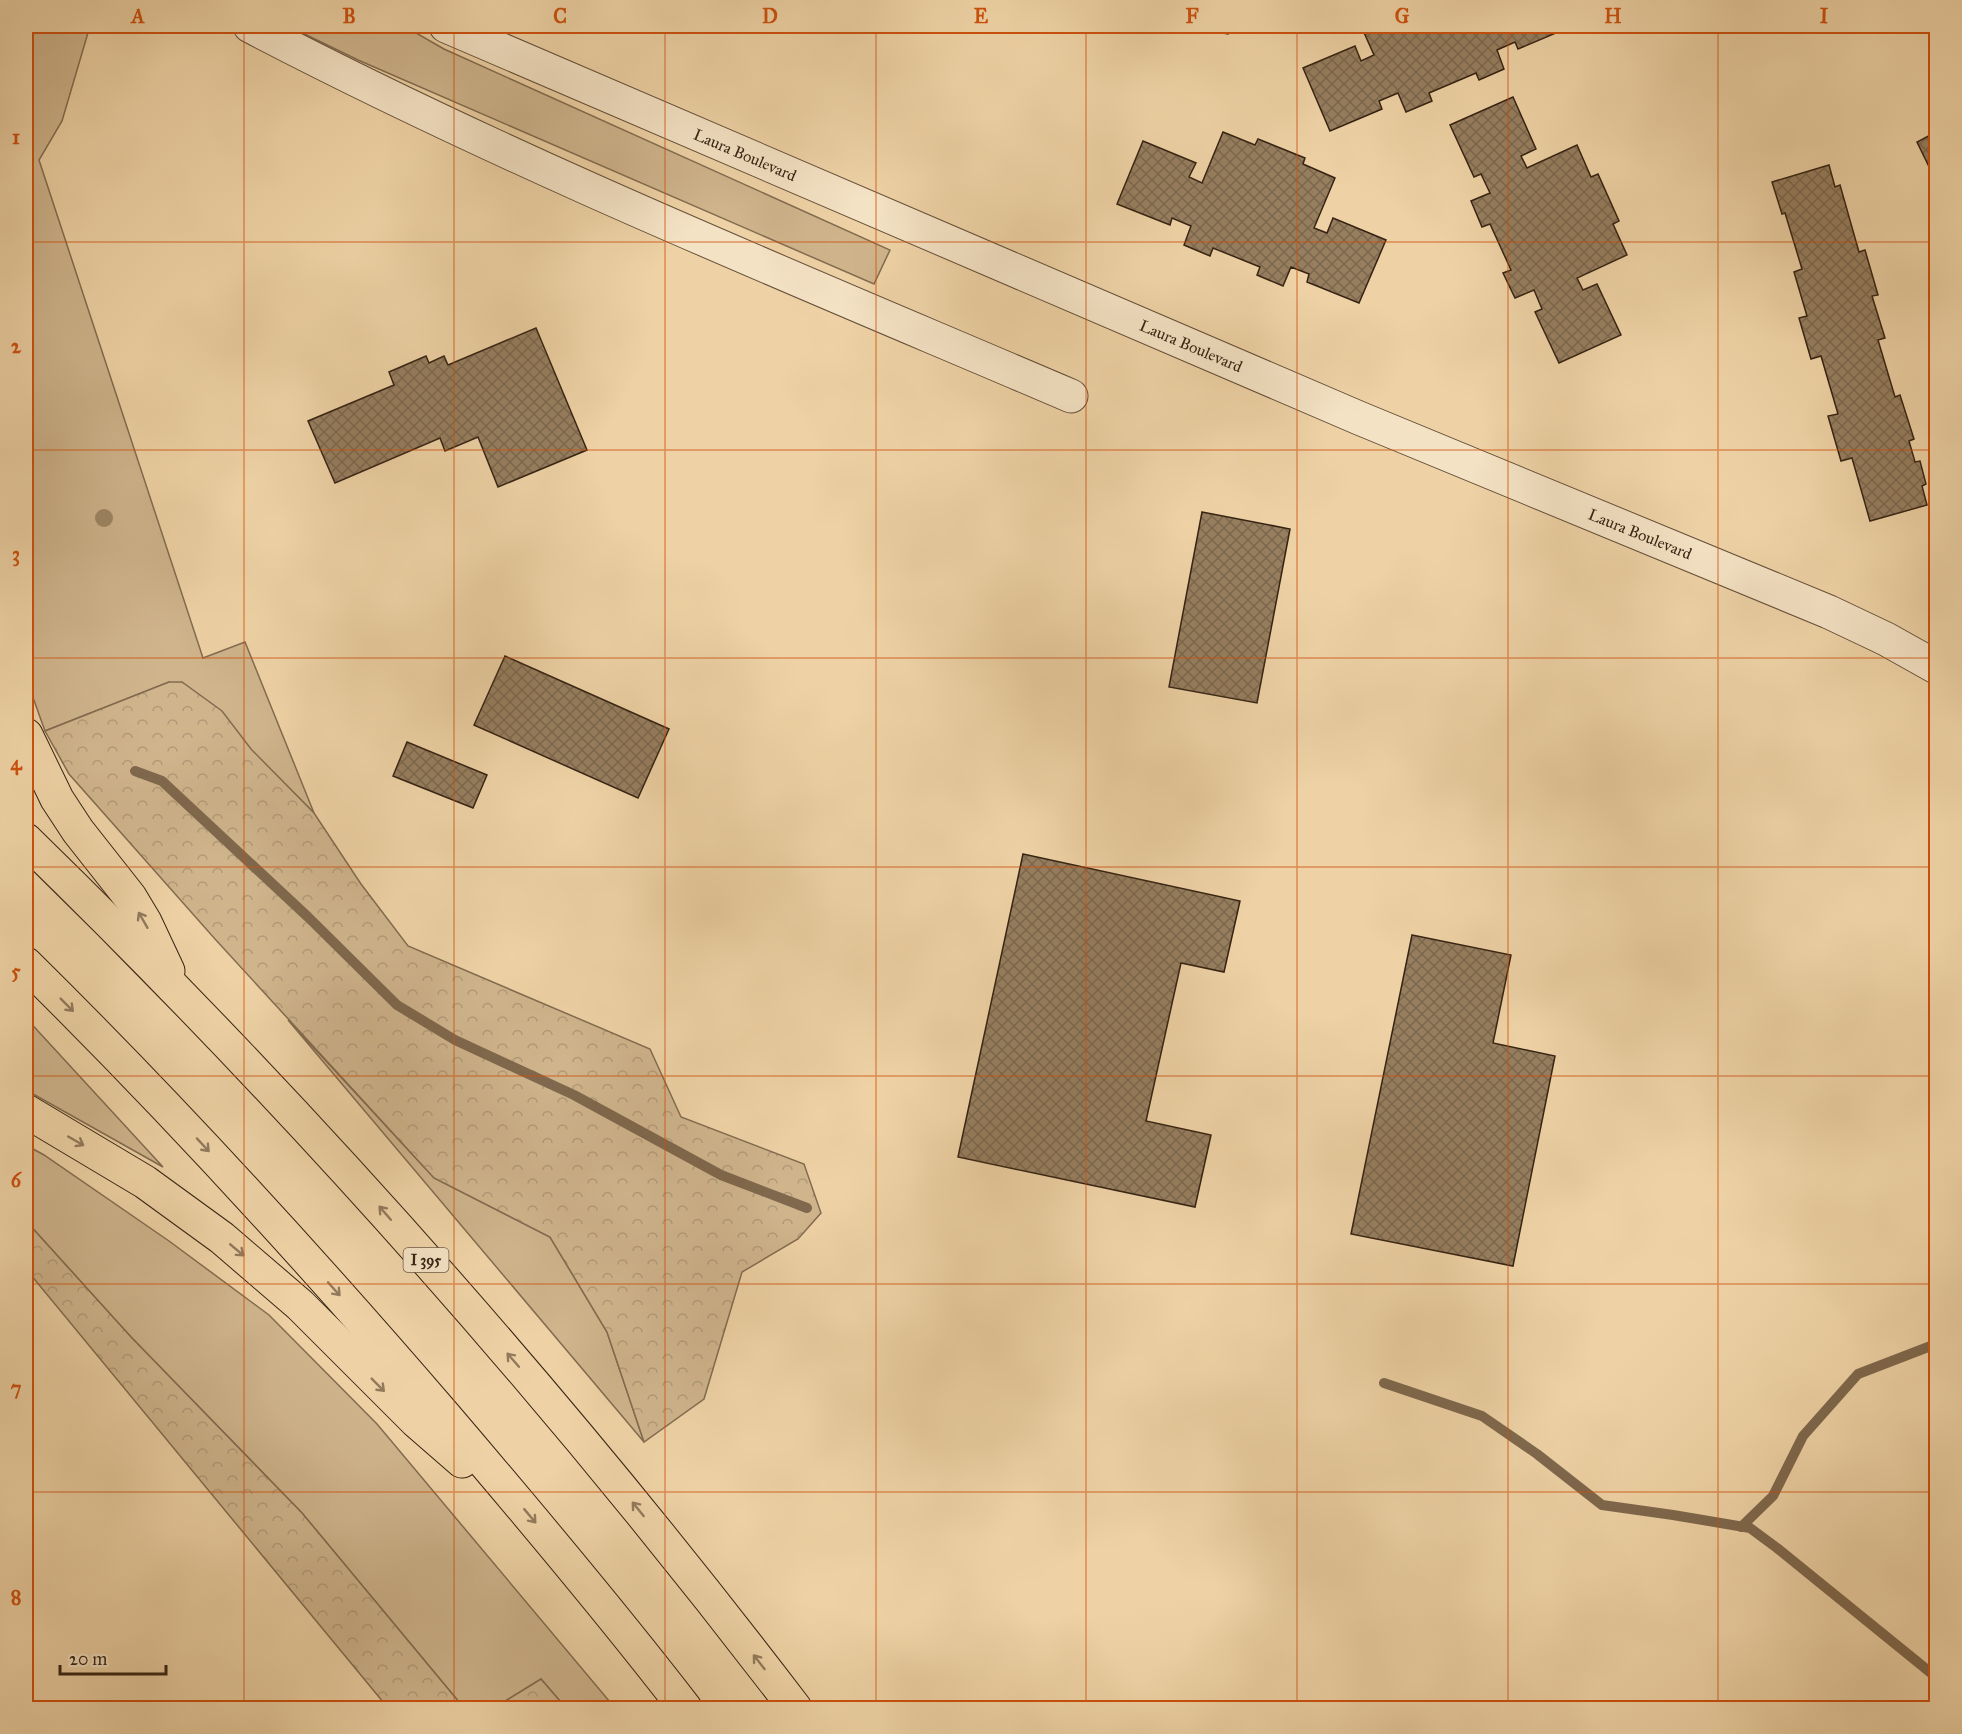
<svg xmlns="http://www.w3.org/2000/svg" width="1962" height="1734" font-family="'IM FELL Great Primer',serif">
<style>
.green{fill:#cfb48c;stroke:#826c50;stroke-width:1.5}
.forest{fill:url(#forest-crowns);stroke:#826c50;stroke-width:1.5}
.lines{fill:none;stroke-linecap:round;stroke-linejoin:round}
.stream{stroke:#7f684d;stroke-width:10}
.building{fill:url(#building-cross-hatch);stroke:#362313;stroke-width:1.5}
.minor-casing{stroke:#644f38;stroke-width:35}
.highway-casing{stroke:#362313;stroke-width:35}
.minor{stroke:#f4e2c4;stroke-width:33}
.highway{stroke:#eed2a5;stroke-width:33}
.tree{fill:#9e8665}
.oneway{stroke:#927a5c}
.grid{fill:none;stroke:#cd510d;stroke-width:1.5;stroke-opacity:0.55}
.labels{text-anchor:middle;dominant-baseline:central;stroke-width:5;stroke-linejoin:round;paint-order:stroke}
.shield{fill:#f4e2c4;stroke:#6f5c48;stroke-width:1.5}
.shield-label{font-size:15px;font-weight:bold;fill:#362313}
.street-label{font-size:16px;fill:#362313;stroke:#f4e2c4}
.neatline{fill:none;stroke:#cd510d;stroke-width:2}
.grid-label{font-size:20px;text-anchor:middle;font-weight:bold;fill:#cd510d}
</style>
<defs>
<pattern id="forest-crowns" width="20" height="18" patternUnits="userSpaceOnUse" patternTransform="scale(1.5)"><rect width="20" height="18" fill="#cfb48c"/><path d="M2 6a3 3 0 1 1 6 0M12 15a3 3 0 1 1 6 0" fill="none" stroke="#b29a78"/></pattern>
<pattern id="building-cross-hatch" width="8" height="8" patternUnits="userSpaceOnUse" patternTransform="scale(1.5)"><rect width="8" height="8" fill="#967e5f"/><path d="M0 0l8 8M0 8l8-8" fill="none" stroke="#7b674d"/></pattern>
</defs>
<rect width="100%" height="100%" fill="#eed2a5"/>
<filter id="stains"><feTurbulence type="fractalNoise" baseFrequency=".00333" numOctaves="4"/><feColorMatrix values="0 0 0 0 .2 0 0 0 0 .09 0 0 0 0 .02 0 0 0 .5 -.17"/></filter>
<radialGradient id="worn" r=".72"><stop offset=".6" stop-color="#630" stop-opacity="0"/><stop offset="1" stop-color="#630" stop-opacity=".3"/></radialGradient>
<!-- green -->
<g class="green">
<polygon points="26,26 90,26 62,121 39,160 203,658 245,642 314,813 250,749 222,712 169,682 45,731 26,678"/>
<polygon points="288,26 404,26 444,49 890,250 874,284 358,60"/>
<polygon points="26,1018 163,1167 26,1090"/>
<polygon points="288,1020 434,1178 550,1237 607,1332 644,1442"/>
<polygon points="26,1145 44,1155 169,1241 269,1315 377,1424 615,1708 566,1708 541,1679 494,1708 464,1708 302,1513 131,1337 26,1221"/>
</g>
<!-- forest -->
<g class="forest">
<polygon points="169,682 182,682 222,711 251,749 314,813 361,884 408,946 650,1049 681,1117 804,1164 821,1213 798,1239 742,1272 704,1399 644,1442 607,1332 550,1237 434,1178 215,939 69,774 45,731"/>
<polygon points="26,1221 131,1337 302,1513 464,1708 388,1708 26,1269"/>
<polygon points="541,1679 566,1708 494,1708"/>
</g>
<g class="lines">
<!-- stream -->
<g class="stream">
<polyline points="135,771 162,781 308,917 397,1005 455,1040 574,1095 721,1175 807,1208"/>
<polyline points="1384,1383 1482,1416 1537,1454 1602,1505 1673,1515 1750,1528 1777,1548 1936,1677"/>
<polyline points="1741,1527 1773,1496 1803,1436 1858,1374 1936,1344"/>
</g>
</g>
<!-- building -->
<g class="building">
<polygon points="1181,26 1229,26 1228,34"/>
<polygon points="1361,26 1570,26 1570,27 1518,49 1515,42 1497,50 1504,69 1479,80 1476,73 1429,93 1432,101 1406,112 1398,93 1379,101 1382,109 1330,131 1303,68 1355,46 1361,61 1374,55"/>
<polygon points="1513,97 1536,149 1521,156 1527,168 1577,145 1591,177 1598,174 1619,221 1613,224 1627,255 1577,278 1583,290 1597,284 1621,335 1559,363 1535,312 1542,309 1534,290 1515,298 1503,273 1511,270 1490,224 1482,227 1471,201 1490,193 1481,174 1474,177 1450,125"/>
<polygon points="1223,132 1255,145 1258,139 1305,158 1303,164 1335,178 1314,228 1327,233 1333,218 1386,240 1359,303 1307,282 1309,274 1291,267 1283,286 1257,275 1260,267 1213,248 1210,256 1184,245 1191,226 1172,218 1170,225 1117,204 1143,141 1196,163 1189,177 1202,183"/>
<polygon points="1936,132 1936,181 1917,142"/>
<polygon points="1829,165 1835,187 1840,185 1859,252 1865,250 1878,295 1872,296 1885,338 1878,340 1895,397 1900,395 1914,439 1909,441 1915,462 1920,461 1926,484 1922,486 1927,505 1870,521 1852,458 1841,461 1828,416 1838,414 1821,356 1811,359 1799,318 1807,316 1794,272 1802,269 1785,213 1782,214 1772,182"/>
<polygon points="536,328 587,450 498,487 478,437 445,451 440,438 335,483 308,421 394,385 389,372 426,356 429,363 444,356 448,365"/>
<polygon points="1202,512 1290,529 1257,703 1169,687"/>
<polygon points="505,656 669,729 638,798 474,725"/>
<polygon points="407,742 487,775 473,808 393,776"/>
<polygon points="1023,854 1240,901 1224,972 1181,963 1146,1121 1211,1135 1195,1207 958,1157"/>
<polygon points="1412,935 1511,955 1493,1043 1555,1056 1513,1266 1351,1234"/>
</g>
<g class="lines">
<!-- minor casing -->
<g class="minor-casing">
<g id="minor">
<path d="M250,26C516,165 795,278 1071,396"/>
<polyline points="446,26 1359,418 1829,612 1886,639 1936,667"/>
</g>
</g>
<!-- highway casing -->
<g class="highway-casing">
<g id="highway">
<polyline points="26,735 57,799 78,831 130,897 145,922 168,971"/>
<path d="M26,840C303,1110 560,1400 795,1708"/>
<path d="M26,964C172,1108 310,1259 444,1415C526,1511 608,1608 685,1708"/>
<polyline points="26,1111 145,1182 222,1238 300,1305 416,1421 462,1461"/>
</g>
</g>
<!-- minor -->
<use href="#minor" class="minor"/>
<!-- highway -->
<use href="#highway" class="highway"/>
</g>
<!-- trees -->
<circle class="tree" cx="104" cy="518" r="9"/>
<!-- one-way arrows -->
<defs><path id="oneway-shaft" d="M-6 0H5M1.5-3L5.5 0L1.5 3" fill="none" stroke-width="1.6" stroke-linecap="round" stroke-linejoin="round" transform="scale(1.5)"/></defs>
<g class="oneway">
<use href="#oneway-shaft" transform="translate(143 920) rotate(-120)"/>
<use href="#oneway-shaft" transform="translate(67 1005) rotate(45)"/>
<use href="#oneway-shaft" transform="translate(76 1141) rotate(30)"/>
<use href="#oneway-shaft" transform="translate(203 1145) rotate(47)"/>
<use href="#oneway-shaft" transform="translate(385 1213) rotate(-131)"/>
<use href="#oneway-shaft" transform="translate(237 1250) rotate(40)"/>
<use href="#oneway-shaft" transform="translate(334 1289) rotate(48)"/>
<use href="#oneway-shaft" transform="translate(513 1360) rotate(-131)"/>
<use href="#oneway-shaft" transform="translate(378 1385) rotate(45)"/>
<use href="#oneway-shaft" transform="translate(638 1509) rotate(-129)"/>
<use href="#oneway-shaft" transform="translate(530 1516) rotate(50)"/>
<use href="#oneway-shaft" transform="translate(759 1662) rotate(-128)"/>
</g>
<!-- grid -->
<path class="grid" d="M244,26V1708M454,26V1708M665,26V1708M876,26V1708M1086,26V1708M1297,26V1708M1508,26V1708M1718,26V1708M26,242H1936M26,450H1936M26,658H1936M26,867H1936M26,1076H1936M26,1284H1936M26,1492H1936"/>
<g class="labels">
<!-- shield labels -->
<rect class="shield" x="403.5" y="1248" width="45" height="24" rx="4.5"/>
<g class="shield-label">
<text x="426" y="1260">I 395</text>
</g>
<!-- street labels -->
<g class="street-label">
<text transform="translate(745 155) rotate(23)">Laura Boulevard</text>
<text transform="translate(1191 346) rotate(23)">Laura Boulevard</text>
<text transform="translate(1640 534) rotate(22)">Laura Boulevard</text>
</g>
</g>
<!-- margin -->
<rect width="1962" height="1734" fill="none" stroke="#eed2a5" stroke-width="66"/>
<!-- scale -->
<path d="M60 1665v9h106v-9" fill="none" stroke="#362313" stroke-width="3"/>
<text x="69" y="1665" font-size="18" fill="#362313" stroke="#f4e2c4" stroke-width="4.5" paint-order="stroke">20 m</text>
<rect x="33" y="33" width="1896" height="1668" class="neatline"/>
<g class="grid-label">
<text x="138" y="23">A</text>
<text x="349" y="23">B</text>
<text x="560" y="23">C</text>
<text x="770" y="23">D</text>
<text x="981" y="23">E</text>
<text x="1192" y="23">F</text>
<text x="1402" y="23">G</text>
<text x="1613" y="23">H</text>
<text x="1824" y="23">I</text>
<text x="16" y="144">1</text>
<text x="16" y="353">2</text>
<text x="16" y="561">3</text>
<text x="16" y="770">4</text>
<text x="16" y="978">5</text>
<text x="16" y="1187">6</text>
<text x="16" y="1395">7</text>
<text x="16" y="1604">8</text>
</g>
<rect width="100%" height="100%" filter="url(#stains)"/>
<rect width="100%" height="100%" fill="url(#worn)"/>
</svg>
